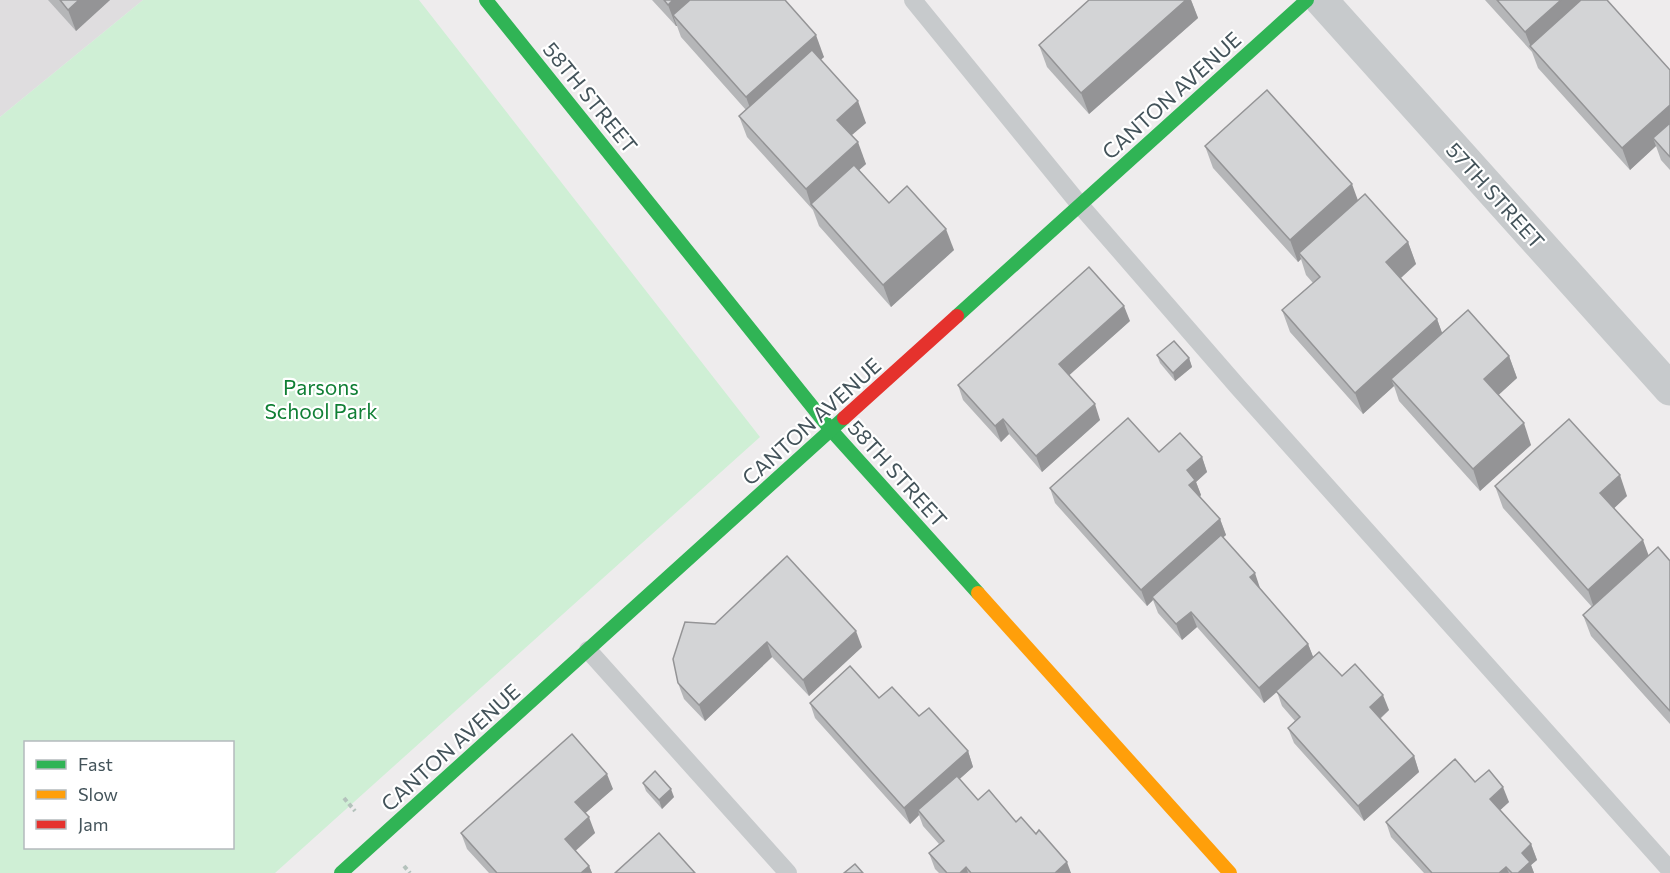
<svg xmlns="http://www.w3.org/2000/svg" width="1670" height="873" font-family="Commissioner,sans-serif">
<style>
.education{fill:#dfdddf}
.green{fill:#cfefd5;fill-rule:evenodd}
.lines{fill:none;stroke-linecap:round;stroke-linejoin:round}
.path{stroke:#b4c2bc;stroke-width:4;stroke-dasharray:4.5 3;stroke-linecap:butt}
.lane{stroke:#c7cacc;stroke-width:18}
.street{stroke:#c7cacc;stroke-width:33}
.fast{stroke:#30b455;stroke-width:14}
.slow{stroke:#ff9f0a;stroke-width:14}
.jam{stroke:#e5322d;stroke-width:14}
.wall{fill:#b5b6b8}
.shaded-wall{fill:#949496}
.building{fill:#d3d4d6;stroke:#949496;stroke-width:1.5}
.labels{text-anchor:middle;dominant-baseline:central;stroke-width:4.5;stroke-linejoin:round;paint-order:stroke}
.street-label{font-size:21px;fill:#43535a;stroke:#fff}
.park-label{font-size:21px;fill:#107f35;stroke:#fff}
</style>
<rect width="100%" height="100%" fill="#eeeced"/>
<!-- education -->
<polygon class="education" points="0,0 143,0 0,117"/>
<!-- green -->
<path class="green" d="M143,0H419L760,437L275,873H0V117ZM26,742H232V848H26Z"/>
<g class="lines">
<!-- path -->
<g class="path">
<polyline points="344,798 355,811"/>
<polyline points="404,866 410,873"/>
</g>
<!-- lane -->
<g class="lane">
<polyline points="913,0 1080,205 1238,387 1670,870"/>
<polyline points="588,650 788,873"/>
</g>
<!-- street -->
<polyline class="street" points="1321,0 1670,389"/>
<!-- fast -->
<g class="fast">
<polyline points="486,0 831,430 978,593"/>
<polyline points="957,316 1307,0"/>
<polyline points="341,873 844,418"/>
</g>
<!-- slow -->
<polyline class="slow" points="978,593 1230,873"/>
<!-- jam -->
<polyline class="jam" points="844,418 957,316"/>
</g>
<!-- wall -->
<g class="wall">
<polygon points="48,0 110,0 76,31"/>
<polygon points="652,0 785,0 824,57 820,60 866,123 851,135 866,164 859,170 889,203 954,250 891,307 819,226 813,210 747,137 739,116 746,110 681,37 677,26 676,26"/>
<polygon points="1089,0 1191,0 1198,18 1089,114 1047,67 1039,45"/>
<polygon points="1485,0 1607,0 1670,70 1670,170 1661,160 1656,146 1630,170 1538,68 1532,52"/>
<polygon points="1205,146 1358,200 1408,242 1416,264 1401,278 1437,319 1442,333 1509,356 1517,378 1498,395 1531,445 1480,491 1399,401 1394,386 1363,414 1290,332 1282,310 1313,283 1306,275 1301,259 1298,262 1213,168"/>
<polygon points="1130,321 1069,375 1100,420 1042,472 1009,434 1001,442 963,400 958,385"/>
<polygon points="1157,355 1189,358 1192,367 1175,381 1160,363"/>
<polygon points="1159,452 1202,457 1207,472 1196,482 1201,495 1200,497 1220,519 1226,535 1223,537 1260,588 1260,589 1308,644 1313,657 1389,710 1380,719 1414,756 1419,772 1364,821 1294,743 1288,728 1295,721 1282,706 1277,692 1264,703 1197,627 1182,640 1158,613 1153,600 1147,606 1055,503 1050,488"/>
<polygon points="1495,486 1627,496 1614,508 1648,556 1670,561 1670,724 1591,636 1583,615 1592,607 1503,508"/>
<polygon points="685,622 862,647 809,696 772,657 705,721 684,699 678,683"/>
<polygon points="879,698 919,716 968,751 973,767 959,779 978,800 1016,822 1071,873 939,873 935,869 929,853 939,844 923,826 919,815 910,824 815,718 810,703"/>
<polygon points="1475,782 1509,802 1500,810 1531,844 1537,860 1531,865 1534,873 1424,873 1391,837 1386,822"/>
<polygon points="643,783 674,797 662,809 646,791"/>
<polygon points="613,789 585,813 595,833 575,850 589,866 592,873 489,873 467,849 461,833"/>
</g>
<!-- shaded-wall -->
<g class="shaded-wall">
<polygon points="79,0 110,0 76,31 68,10"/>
<polygon points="673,0 705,0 673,15 677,26 676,26 668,5"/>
<polygon points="1186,0 1191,0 1198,18 1089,114 1081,93"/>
<polygon points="1561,0 1593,0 1531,47 1525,32"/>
<polygon points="816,35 824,57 754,119 746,97"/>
<polygon points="858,101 866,123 845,141 837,120"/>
<polygon points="1670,105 1670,133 1653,138 1656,146 1630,170 1622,148"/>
<polygon points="858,142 866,164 815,209 811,205 806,189"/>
<polygon points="1352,184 1360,206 1299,253 1301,259 1298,262 1290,240"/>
<polygon points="946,229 954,250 891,307 883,285"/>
<polygon points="1408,242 1416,264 1394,284 1386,262"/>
<polygon points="1124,306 1130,321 1065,379 1059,364"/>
<polygon points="1437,319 1445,341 1391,379 1394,386 1363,414 1355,393"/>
<polygon points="1509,356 1517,378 1492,401 1484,379"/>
<polygon points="1189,358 1192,367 1175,381 1173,373"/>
<polygon points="1095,404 1100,420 1042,472 1036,456"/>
<polygon points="1003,419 1009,434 1001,442 995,426"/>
<polygon points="1524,423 1531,445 1480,491 1473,469"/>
<polygon points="1202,457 1207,472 1196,482 1201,495 1195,501 1189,485 1187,470"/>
<polygon points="1620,475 1627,496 1608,514 1600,493"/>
<polygon points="1220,519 1226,535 1154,599 1152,597 1153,600 1147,606 1141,590"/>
<polygon points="1643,540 1651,562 1595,611 1588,590"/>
<polygon points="1255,573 1260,588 1255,593 1250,577"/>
<polygon points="1191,612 1197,627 1182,640 1176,624"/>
<polygon points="856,631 862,647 809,696 803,680"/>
<polygon points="767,642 772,657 705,721 699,705"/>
<polygon points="1308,644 1314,659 1264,703 1259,688"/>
<polygon points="1383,695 1389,710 1375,723 1370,707"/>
<polygon points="968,751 973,767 921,814 918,810 919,815 910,824 904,808"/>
<polygon points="1414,756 1419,772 1364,821 1358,806"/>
<polygon points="607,774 613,789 581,817 575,802"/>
<polygon points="1503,787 1509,802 1496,814 1490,799"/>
<polygon points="671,789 674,797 662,809 659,800"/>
<polygon points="589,817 595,833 571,855 565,839"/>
<polygon points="1531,844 1537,860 1531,865 1534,873 1518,873 1522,853"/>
<polygon points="1067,862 1071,873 1055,873"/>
<polygon points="589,866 592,873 581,873"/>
<polygon points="966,867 968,873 960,873"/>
<polygon points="1506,867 1509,873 1499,873"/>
</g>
<!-- building -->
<g class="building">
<polygon points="60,0 79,0 68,10"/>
<polygon points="664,0 673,0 668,5"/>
<polygon points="690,0 785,0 816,35 746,97 673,15"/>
<polygon points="1089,0 1186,0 1081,93 1039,45"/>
<polygon points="1497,0 1561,0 1525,32"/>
<polygon points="1581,0 1607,0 1670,70 1670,105 1622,148 1530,46"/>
<polygon points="812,50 858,101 837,120 858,142 806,189 739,116"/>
<polygon points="1267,90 1352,184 1290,240 1205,146"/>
<polygon points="1670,123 1670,157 1653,138"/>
<polygon points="854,165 889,203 907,186 946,229 883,285 811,204"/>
<polygon points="1365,194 1408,242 1386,262 1437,319 1355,393 1282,310 1320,277 1299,253"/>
<polygon points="1089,267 1124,306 1059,364 1095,404 1036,456 1003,419 995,426 958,385"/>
<polygon points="1468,310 1509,356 1484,379 1524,423 1473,469 1391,379"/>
<polygon points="1174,341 1189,358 1173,373 1157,355"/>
<polygon points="1128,418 1159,452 1180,433 1202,457 1187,470 1195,480 1189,485 1220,519 1141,590 1050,488"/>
<polygon points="1569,419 1620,475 1600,493 1643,540 1588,590 1495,486"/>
<polygon points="1221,535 1255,573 1250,577 1308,644 1259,688 1191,612 1176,624 1152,597"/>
<polygon points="1658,547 1670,561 1670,711 1583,615"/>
<polygon points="787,556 856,631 803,680 767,642 699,705 678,683 673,659 685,622 715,624"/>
<polygon points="1319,652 1342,676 1355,664 1383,695 1370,707 1414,756 1358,806 1288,728 1300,717 1276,691"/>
<polygon points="850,666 879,698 892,687 919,716 929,708 968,751 904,808 810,703"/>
<polygon points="572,734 607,774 575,802 589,817 565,839 589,866 581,873 497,873 461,833"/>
<polygon points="1455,759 1475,782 1489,770 1503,787 1490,799 1531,844 1522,853 1530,862 1518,873 1512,873 1506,867 1499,873 1432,873 1386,822"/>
<polygon points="655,771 671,789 659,800 643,783"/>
<polygon points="957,776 978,800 989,790 1016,822 1021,817 1036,834 1039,830 1067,862 1055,873 971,873 966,867 960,873 947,873 929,853 944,841 918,810"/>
<polygon points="659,833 695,873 615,873"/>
<polygon points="855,864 863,873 844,873"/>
</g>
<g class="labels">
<!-- street labels -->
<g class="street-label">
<text transform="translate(1171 95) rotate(-42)">CANTON AVENUE</text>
<text transform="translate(591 97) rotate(51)">58TH STREET</text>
<text transform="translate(1496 195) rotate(48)">57TH STREET</text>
<text transform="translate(811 421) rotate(-42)">CANTON AVENUE</text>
<text transform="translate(898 473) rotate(48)">58TH STREET</text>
<text transform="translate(450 747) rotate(-42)">CANTON AVENUE</text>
</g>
<!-- park labels -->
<g class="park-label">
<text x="321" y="386">Parsons<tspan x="321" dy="24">School Park</tspan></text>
</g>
</g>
<!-- legend -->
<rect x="24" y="741" width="210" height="108" fill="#ffffff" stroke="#b4babd" stroke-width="1.5"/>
<rect x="36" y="760" width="30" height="9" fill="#30b455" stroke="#b4babd" stroke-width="1.5"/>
<text x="78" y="771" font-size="18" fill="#43535a">Fast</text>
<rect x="36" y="790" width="30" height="9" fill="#ff9f0a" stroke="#b4babd" stroke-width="1.5"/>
<text x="78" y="801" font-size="18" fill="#43535a">Slow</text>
<rect x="36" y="820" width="30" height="9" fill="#e5322d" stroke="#b4babd" stroke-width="1.5"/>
<text x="78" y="831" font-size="18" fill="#43535a">Jam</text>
</svg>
